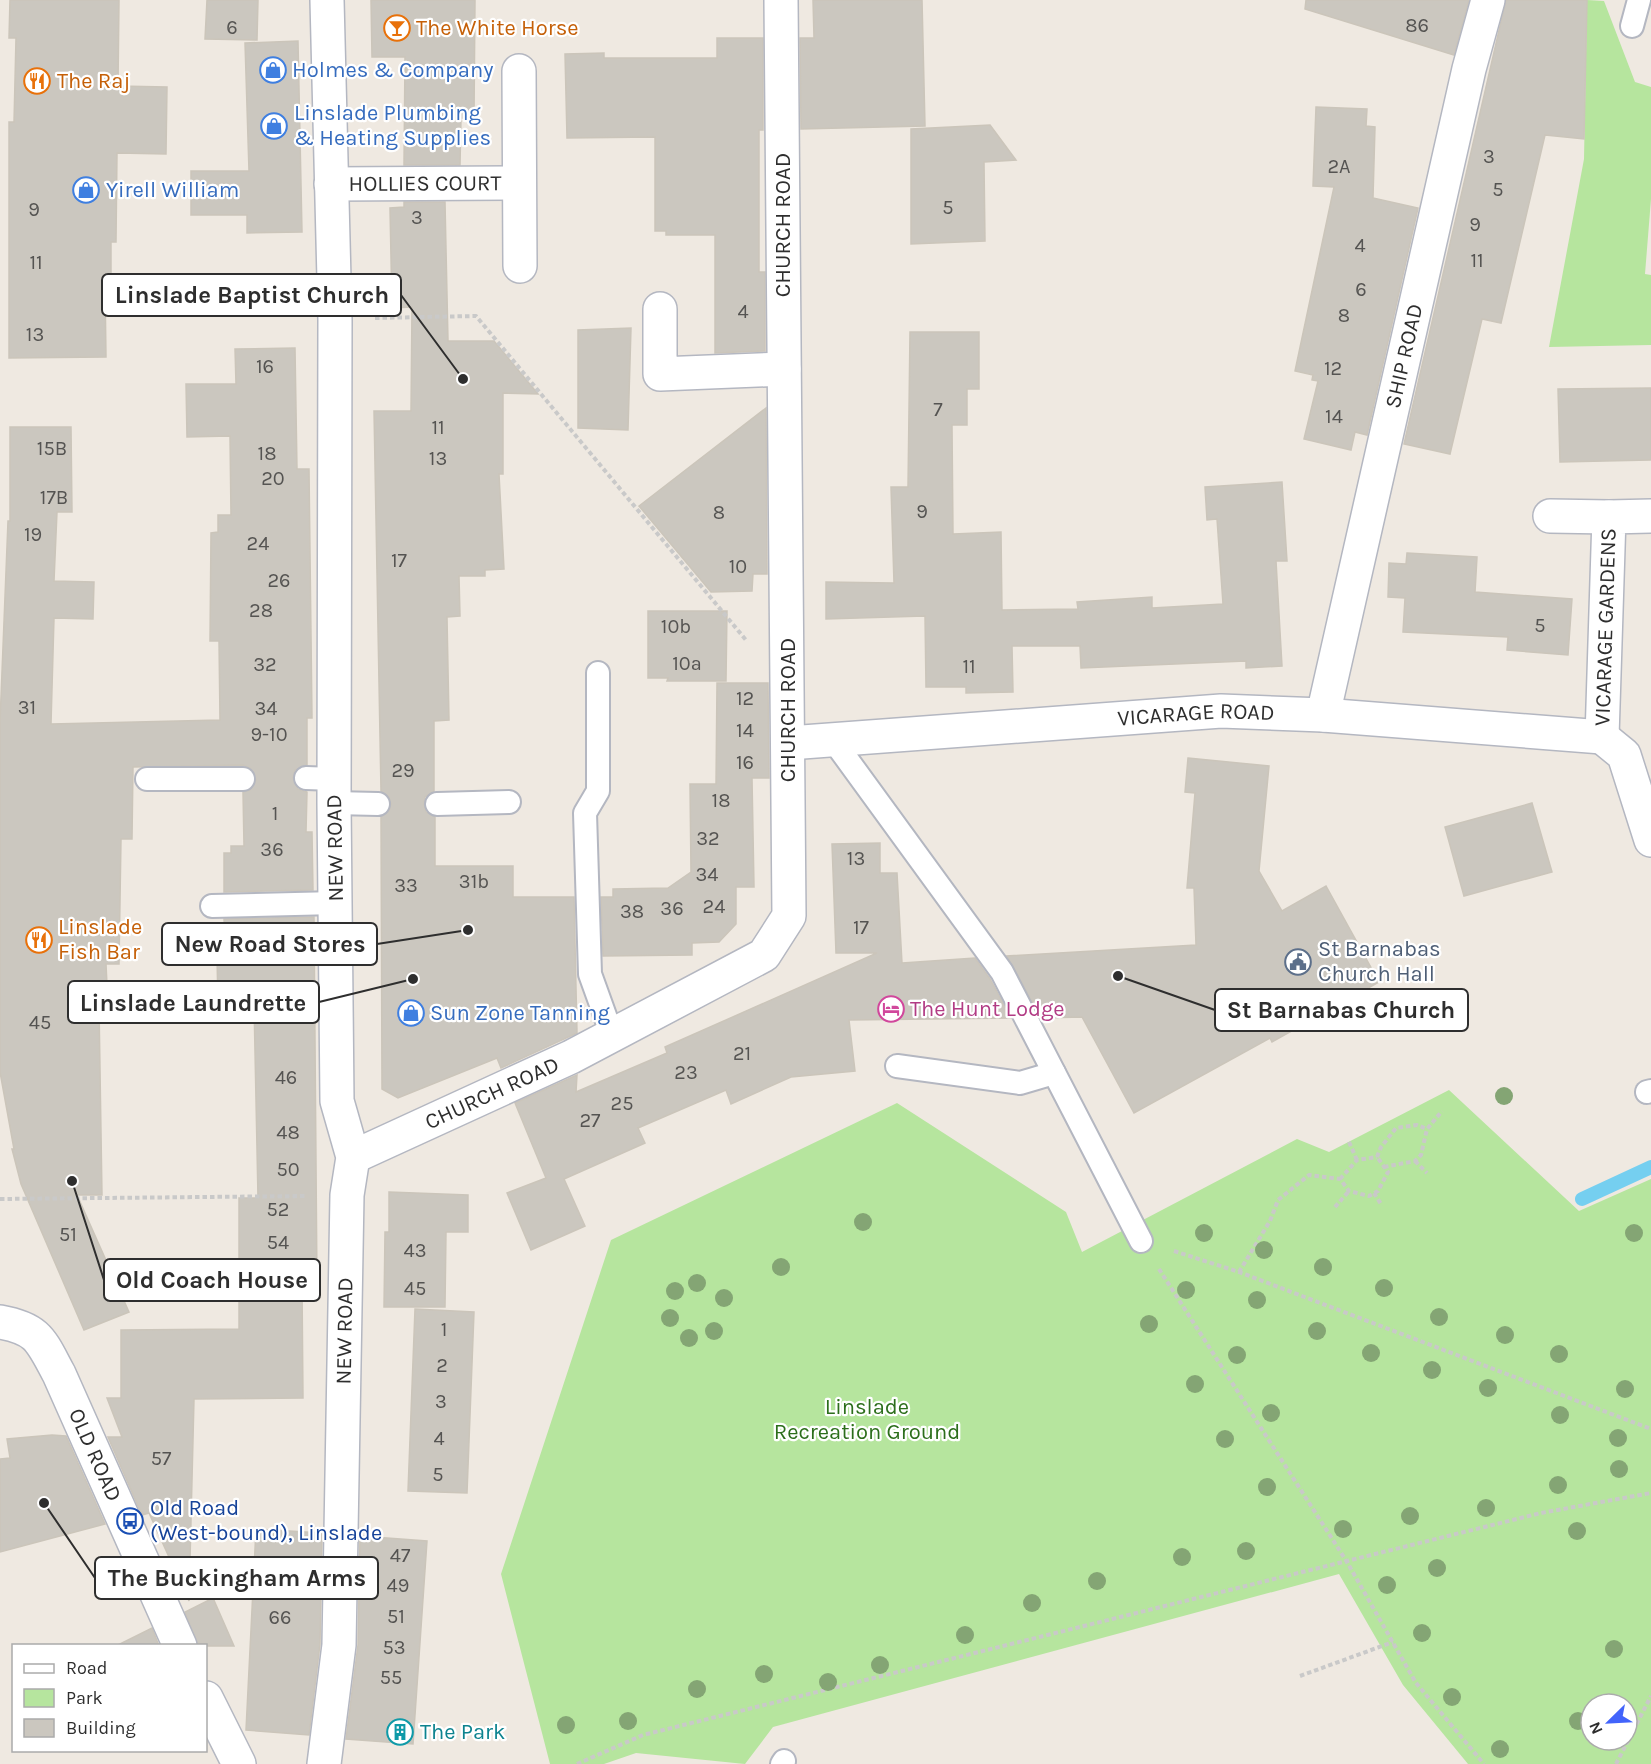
<svg xmlns="http://www.w3.org/2000/svg" width="1651" height="1764" font-family="Karla,sans-serif">
<style>
.green{fill:#b6e59e;fill-rule:evenodd}
.lines{fill:none;stroke-linecap:round;stroke-linejoin:round}
.stream{stroke:#75cff0;stroke-width:14}
.building{fill:#cbc7bf;stroke:#cbc5ba;stroke-width:1.5}
.service-casing{stroke:#b4b7c1;stroke-width:26}
.minor-casing{stroke:#b4b7c1;stroke-width:36}
.path{stroke:#c9c9c9;stroke-width:4;stroke-dasharray:4.5 3;stroke-linecap:butt}
.service{stroke:#fff;stroke-width:22}
.minor{stroke:#fff;stroke-width:33}
.tree{fill:#84a574}
.labels{text-anchor:middle;dominant-baseline:central;stroke-width:4.5;stroke-linejoin:round;paint-order:stroke}
.number-label{font-size:20px;fill:#555452}
.food-label{font-size:22px;fill:#c56008;stroke:#fff;text-anchor:start}
.shop-label{font-size:22px;fill:#366cbe;stroke:#fff;text-anchor:start}
.street-label{font-size:22px;fill:#2e2e2e;stroke:#fff}
.service-label{font-size:22px;fill:#4e5e75;stroke:#fff;text-anchor:start}
.hotel-label{font-size:22px;fill:#b23c85;stroke:#fff;text-anchor:start}
.park-label{font-size:22px;fill:#2c6e1b;stroke:#fff}
.transit-label{font-size:22px;fill:#164399;stroke:#fff;text-anchor:start}
.culture-label{font-size:22px;fill:#0d838f;stroke:#fff;text-anchor:start}
.leader{fill:none;stroke:#2e2e2e;stroke-width:2}
.callout-dot{fill:#2e2e2e;stroke:#fff;stroke-width:2}
.callout{fill:#fff;stroke:#2e2e2e;stroke-width:2}
.callout-label{font-size:24px;text-anchor:middle;font-weight:bold;fill:#2e2e2e}
</style>
<rect width="100%" height="100%" fill="#efe9e1"/>
<!-- green -->
<g class="green">
<polygon points="1587,0 1604,1 1635,82 1651,87 1651,199 1645,274 1651,275 1651,345 1549,347 1584,159"/>
<path d="M1449,1090L1579,1211L1651,1179V1764H1468L1403,1685L1339,1574L773,1727L745,1764L636,1753L604,1764H550L501,1574L611,1240L897,1103L1066,1212L1082,1252L1297,1139L1329,1152ZM1591,1704H1627V1740H1591Z"/>
</g>
<g class="lines">
<!-- stream -->
<polyline class="stream" points="1582,1199 1651,1167"/>
</g>
<!-- building -->
<g class="building">
<polygon points="10,0 119,0 118,86 167,87 166,154 117,153 116,242 111,242 111,283 105,283 106,357 9,358 9,122 14,122 16,38 9,38"/>
<polygon points="207,0 258,0 257,40 205,39"/>
<polygon points="371,0 475,0 474,118 461,118 460,165 404,165 405,57 372,57"/>
<polygon points="813,0 922,0 925,126 801,129 800,38 814,38"/>
<polygon points="1306,0 1469,0 1454,55 1305,9"/>
<polygon points="1506,0 1587,0 1584,139 1545,135 1501,323 1482,319 1450,454 1404,444"/>
<polygon points="717,38 763,38 763,130 759,130 759,272 765,272 765,351 715,353 715,235 666,235 666,231 655,231 655,137 567,138 565,54 604,53 604,58 717,58"/>
<polygon points="298,41 302,232 247,233 247,215 191,215 191,171 249,171 245,43"/>
<polygon points="1316,107 1367,109 1366,126 1375,127 1373,198 1418,208 1367,435 1355,432 1351,450 1304,439 1318,381 1312,380 1313,375 1295,371 1334,187 1313,186"/>
<polygon points="990,125 1016,160 984,162 985,241 911,244 911,129"/>
<polygon points="404,202 445,202 448,341 494,341 538,394 503,393 503,474 499,474 504,569 485,570 485,576 459,576 460,616 447,617 449,720 434,721 434,791 425,797 424,804 426,812 435,817 435,866 513,866 513,897 574,897 577,1033 501,1068 497,1058 398,1098 382,1089 381,817 389,811 391,804 389,797 381,791 374,411 411,411 412,307 392,308 390,208 404,207"/>
<polygon points="631,328 628,430 578,428 578,330"/>
<polygon points="910,332 979,332 979,389 967,389 967,425 952,425 953,534 1001,532 1002,610 1078,609 1077,602 1152,597 1152,608 1223,604 1217,519 1207,520 1205,487 1282,482 1287,561 1276,561 1282,666 1246,668 1246,661 1081,668 1080,646 1012,646 1013,692 966,693 966,687 926,687 925,616 826,619 826,582 894,583 891,487 908,487"/>
<polygon points="295,348 297,469 309,469 312,718 307,718 307,765 295,770 293,778 298,789 307,792 306,832 312,832 313,890 224,892 224,853 231,853 231,846 244,846 243,792 250,790 256,780 250,768 243,765 133,767 132,839 121,839 119,964 106,964 108,1006 99,1006 102,1195 77,1195 129,1312 84,1330 21,1184 12,1149 14,1149 0,1072 0,722 8,521 10,521 10,427 71,427 72,512 57,512 54,581 94,582 93,619 54,618 51,724 220,720 219,641 210,641 211,533 218,532 218,515 231,515 230,436 187,437 186,384 236,384 235,349"/>
<polygon points="1651,388 1651,460 1560,462 1558,389"/>
<polygon points="766,408 767,574 753,574 752,591 711,592 639,506"/>
<polygon points="1407,553 1477,557 1475,592 1572,599 1568,655 1507,650 1508,637 1403,632 1405,598 1388,597 1389,563 1406,564"/>
<polygon points="648,611 727,611 726,681 667,681 668,678 648,678"/>
<polygon points="717,683 768,683 769,778 752,778 754,887 736,887 736,924 719,942 692,943 692,955 603,956 601,897 613,897 613,889 668,888 691,872 690,784 716,784"/>
<polygon points="1188,758 1269,766 1259,871 1282,911 1326,886 1379,982 1272,1042 1270,1038 1134,1113 1082,1017 1041,1018 1007,956 1196,945 1194,888 1187,888 1195,793 1185,792"/>
<polygon points="1532,803 1552,872 1464,896 1445,827"/>
<polygon points="880,843 880,873 897,873 902,963 975,958 990,979 1011,1018 849,1020 855,1071 791,1077 731,1104 726,1090 638,1128 645,1143 564,1179 585,1226 531,1250 507,1193 546,1178 515,1103 577,1075 576,1092 667,1053 665,1047 877,953 836,953 832,844"/>
<polygon points="314,917 317,1284 302,1284 303,1398 194,1399 189,1601 149,1513 142,1515 108,1437 122,1437 107,1398 121,1398 121,1330 239,1329 239,1198 258,1198 254,1003 218,1004 217,957 226,957 224,919"/>
<polygon points="389,1192 468,1195 468,1232 446,1232 445,1307 384,1307 385,1232 389,1232"/>
<polygon points="415,1309 474,1312 467,1493 408,1491"/>
<polygon points="52,1435 66,1436 105,1524 0,1552 0,1459 10,1458 7,1439"/>
<polygon points="256,1529 322,1533 320,1644 309,1735 246,1730"/>
<polygon points="360,1536 427,1541 413,1744 346,1739 358,1645"/>
<polygon points="213,1598 234,1646 198,1646 185,1612"/>
<polygon points="152,1628 159,1646 116,1646"/>
</g>
<g class="lines">
<!-- service casing -->
<g class="service-casing">
<g id="service">
<polyline points="1632,26 1639,0"/>
<polyline points="598,673 598,791 585,813 590,974 612,1035"/>
<polyline points="833,740 1002,972 1141,1241"/>
<polyline points="306,778 334,779"/>
<polyline points="147,779 243,779"/>
<polyline points="334,803 378,804"/>
<polyline points="437,804 509,802"/>
<polyline points="212,906 336,903"/>
<polyline points="897,1066 1020,1083 1054,1073"/>
<polyline points="1647,1092 1651,1091"/>
<polyline points="782,1764 784,1761"/>
</g>
</g>
<!-- minor casing -->
<g class="minor-casing">
<g id="minor">
<polyline points="519,71 520,266"/>
<path id="s1" d="M331,184L519,183"/>
<polyline points="660,309 660,374 784,369"/>
<polyline points="1550,516 1609,517"/>
<path id="s2" d="M1323,715L1469,69L1488,0"/>
<path id="s3" d="M1602,737L1609,517L1651,516"/>
<polyline points="1602,737 1624,755 1651,840"/>
<path id="s4" d="M789,743L1221,711L1323,715L1602,737"/>
<path id="s5" d="M353,1157L571,1057L764,955L789,916L781,0"/>
<path id="s6" d="M0,1322C39,1329 41,1341 59,1374L180,1646"/>
<polyline points="206,1698 239,1764"/>
<path id="s7" d="M324,1764L339,1645L347,1195L353,1157L337,1101L334,803L335,320L327,0"/>
</g>
</g>
<!-- path -->
<g class="path">
<polyline points="375,318 476,316 746,640"/>
<polyline points="1349,1142 1357,1160"/>
<polyline points="1377,1157 1381,1147 1396,1128 1417,1125 1427,1129"/>
<polyline points="1415,1161 1427,1173"/>
<polyline points="1384,1167 1415,1161 1421,1155 1427,1129 1442,1111"/>
<polyline points="1340,1179 1357,1160 1377,1157"/>
<polyline points="1374,1193 1381,1204"/>
<polyline points="0,1199 307,1196"/>
<polyline points="1335,1207 1349,1191"/>
<polyline points="1174,1251 1239,1272 1651,1429"/>
<polyline points="1159,1269 1347,1562 1416,1683 1484,1764"/>
<polyline points="1239,1272 1270,1221 1278,1200 1309,1175 1340,1179 1349,1191 1369,1196 1378,1191 1388,1172 1377,1157"/>
<polyline points="1300,1676 1393,1642"/>
<polyline points="577,1764 643,1735 1541,1513 1651,1493"/>
<polyline points="1616,1764 1651,1696"/>
</g>
<!-- service -->
<use href="#service" class="service"/>
<!-- minor -->
<use href="#minor" class="minor"/>
</g>
<!-- trees -->
<g class="tree">
<circle cx="1504" cy="1096" r="9"/>
<circle cx="863" cy="1222" r="9"/>
<circle cx="1204" cy="1233" r="9"/>
<circle cx="1634" cy="1233" r="9"/>
<circle cx="1264" cy="1250" r="9"/>
<circle cx="781" cy="1267" r="9"/>
<circle cx="1323" cy="1267" r="9"/>
<circle cx="697" cy="1283" r="9"/>
<circle cx="1384" cy="1288" r="9"/>
<circle cx="1186" cy="1290" r="9"/>
<circle cx="675" cy="1291" r="9"/>
<circle cx="724" cy="1298" r="9"/>
<circle cx="1257" cy="1300" r="9"/>
<circle cx="1439" cy="1317" r="9"/>
<circle cx="670" cy="1318" r="9"/>
<circle cx="1149" cy="1324" r="9"/>
<circle cx="714" cy="1331" r="9"/>
<circle cx="1317" cy="1331" r="9"/>
<circle cx="1505" cy="1335" r="9"/>
<circle cx="689" cy="1338" r="9"/>
<circle cx="1371" cy="1353" r="9"/>
<circle cx="1559" cy="1354" r="9"/>
<circle cx="1237" cy="1355" r="9"/>
<circle cx="1432" cy="1370" r="9"/>
<circle cx="1195" cy="1384" r="9"/>
<circle cx="1488" cy="1388" r="9"/>
<circle cx="1625" cy="1389" r="9"/>
<circle cx="1271" cy="1413" r="9"/>
<circle cx="1560" cy="1415" r="9"/>
<circle cx="1618" cy="1438" r="9"/>
<circle cx="1225" cy="1439" r="9"/>
<circle cx="1619" cy="1469" r="9"/>
<circle cx="1558" cy="1485" r="9"/>
<circle cx="1267" cy="1487" r="9"/>
<circle cx="1486" cy="1508" r="9"/>
<circle cx="1410" cy="1516" r="9"/>
<circle cx="1343" cy="1529" r="9"/>
<circle cx="1577" cy="1531" r="9"/>
<circle cx="1246" cy="1551" r="9"/>
<circle cx="1182" cy="1557" r="9"/>
<circle cx="1437" cy="1568" r="9"/>
<circle cx="1097" cy="1581" r="9"/>
<circle cx="1387" cy="1585" r="9"/>
<circle cx="1032" cy="1603" r="9"/>
<circle cx="1422" cy="1633" r="9"/>
<circle cx="965" cy="1635" r="9"/>
<circle cx="1614" cy="1649" r="9"/>
<circle cx="880" cy="1665" r="9"/>
<circle cx="764" cy="1674" r="9"/>
<circle cx="828" cy="1682" r="9"/>
<circle cx="697" cy="1689" r="9"/>
<circle cx="1452" cy="1697" r="9"/>
<circle cx="628" cy="1721" r="9"/>
<circle cx="1578" cy="1721" r="9"/>
<circle cx="566" cy="1725" r="9"/>
<circle cx="1500" cy="1749" r="9"/>
</g>
<!-- icons -->
<defs>
<g id="bar-ring" transform="scale(1.35)"><circle r="9.5" fill="#fff" stroke="#e8710a" stroke-width="1.5"/><path d="M-6-5H6L.8 .8V4.5H3.5V6h-7V4.5H-.8V.8Z" fill="#e8710a"/></g>
<g id="shop-ring" transform="scale(1.35)"><circle r="9.5" fill="#fff" stroke="#3f7fe0" stroke-width="1.5"/><path d="M-5-2.5h2.3a2.7 3.5 0 0 1 5.4 0H5L5.5 6h-11ZM-1.5-2.5h3a1.5 2.3 0 0 0-3 0Z" fill="#3f7fe0"/></g>
<g id="restaurant-ring" transform="scale(1.35)"><circle r="9.5" fill="#fff" stroke="#e8710a" stroke-width="1.5"/><path d="M-5-6h1v4h1v-4h1v4h1v-4h1v5L-1.5 .5V6h-2V.5L-5-1ZM5-6V6H3V1.5H1.5Q1.5-4 5-6Z" fill="#e8710a"/></g>
<g id="civic-ring" transform="scale(1.35)"><circle r="9.5" fill="#fff" stroke="#5c6f8a" stroke-width="1.5"/><path d="M-.6-6.5H3V-4.5H.6V-3L4-1V1h2V6H-6V1h2V-1L-.6-3ZM-1.2 2.5V6h2.4V2.5Z" fill="#5c6f8a"/></g>
<g id="hotel-ring" transform="scale(1.35)"><circle r="9.5" fill="#fff" stroke="#d1479c" stroke-width="1.5"/><path d="M-6-4.5h1.5V1H6V5H4.5V3h-9V5H-6ZM-4 0a1.8 1.8 0 1 1 3.6 0ZM.5 0V-2.5h3Q6-2.5 6 0Z" fill="#d1479c"/></g>
<g id="bus-ring" transform="scale(1.35)"><circle r="9.5" fill="#fff" stroke="#1a4fb4" stroke-width="1.5"/><path d="M-5-6H5V4H4V6H2V4H-2V6H-4V4H-5ZM-3.5-4V0h7V-4ZM-3.5 1.2v1.5H-2V1.2ZM2 1.2v1.5H3.5V1.2Z" fill="#1a4fb4"/></g>
<g id="building-ring" transform="scale(1.35)"><circle r="9.5" fill="#fff" stroke="#0f9aa8" stroke-width="1.5"/><path d="M-4-6H4V6H1V3H-1V6H-4ZM-2.5-4.3h1.7v1.8h-1.7ZM.8-4.3h1.7v1.8H.8ZM-2.5-1h1.7V.8h-1.7ZM.8-1h1.7V.8H.8Z" fill="#0f9aa8"/></g>
</defs>
<g fill-rule="evenodd">
<use href="#bar-ring" x="397" y="28"/>
<use href="#shop-ring" x="273" y="70"/>
<use href="#restaurant-ring" x="37" y="81"/>
<use href="#shop-ring" x="274" y="126"/>
<use href="#shop-ring" x="86" y="190"/>
<use href="#restaurant-ring" x="39" y="940"/>
<use href="#civic-ring" x="1298" y="962"/>
<use href="#hotel-ring" x="891" y="1009"/>
<use href="#shop-ring" x="411" y="1013"/>
<use href="#bus-ring" x="130" y="1521"/>
<use href="#building-ring" x="400" y="1732"/>
</g>
<g class="labels">
<!-- number labels -->
<g class="number-label">
<text x="1417" y="25">86</text>
<text x="232" y="27">6</text>
<text x="1489" y="156">3</text>
<text x="1339" y="166">2A</text>
<text x="1498" y="189">5</text>
<text x="948" y="207">5</text>
<text x="34" y="209">9</text>
<text x="417" y="217">3</text>
<text x="1475" y="224">9</text>
<text x="1360" y="245">4</text>
<text x="1477" y="260">11</text>
<text x="36" y="262">11</text>
<text x="1361" y="289">6</text>
<text x="743" y="311">4</text>
<text x="1344" y="315">8</text>
<text x="35" y="334">13</text>
<text x="265" y="366">16</text>
<text x="1333" y="368">12</text>
<text x="938" y="409">7</text>
<text x="1334" y="416">14</text>
<text x="438" y="427">11</text>
<text x="52" y="448">15B</text>
<text x="267" y="453">18</text>
<text x="438" y="458">13</text>
<text x="273" y="478">20</text>
<text x="54" y="497">17B</text>
<text x="922" y="511">9</text>
<text x="719" y="512">8</text>
<text x="33" y="534">19</text>
<text x="258" y="543">24</text>
<text x="399" y="560">17</text>
<text x="738" y="566">10</text>
<text x="279" y="580">26</text>
<text x="261" y="610">28</text>
<text x="1540" y="625">5</text>
<text x="676" y="626">10b</text>
<text x="687" y="663">10a</text>
<text x="265" y="664">32</text>
<text x="969" y="666">11</text>
<text x="745" y="698">12</text>
<text x="27" y="707">31</text>
<text x="266" y="708">34</text>
<text x="745" y="730">14</text>
<text x="269" y="734">9-10</text>
<text x="745" y="762">16</text>
<text x="403" y="770">29</text>
<text x="721" y="800">18</text>
<text x="275" y="813">1</text>
<text x="708" y="838">32</text>
<text x="272" y="849">36</text>
<text x="856" y="858">13</text>
<text x="707" y="874">34</text>
<text x="474" y="881">31b</text>
<text x="406" y="885">33</text>
<text x="714" y="906">24</text>
<text x="672" y="908">36</text>
<text x="632" y="911">38</text>
<text x="861" y="927">17</text>
<text x="40" y="1022">45</text>
<text x="742" y="1053">21</text>
<text x="686" y="1072">23</text>
<text x="286" y="1077">46</text>
<text x="622" y="1103">25</text>
<text x="590" y="1120">27</text>
<text x="288" y="1132">48</text>
<text x="288" y="1169">50</text>
<text x="278" y="1209">52</text>
<text x="68" y="1234">51</text>
<text x="278" y="1242">54</text>
<text x="415" y="1250">43</text>
<text x="415" y="1288">45</text>
<text x="444" y="1329">1</text>
<text x="442" y="1365">2</text>
<text x="441" y="1401">3</text>
<text x="439" y="1438">4</text>
<text x="161" y="1458">57</text>
<text x="438" y="1474">5</text>
<text x="400" y="1555">47</text>
<text x="398" y="1585">49</text>
<text x="396" y="1616">51</text>
<text x="280" y="1617">66</text>
<text x="394" y="1647">53</text>
<text x="391" y="1677">55</text>
</g>
<!-- food labels -->
<g class="food-label">
<text x="416" y="28">The White Horse</text>
<text x="57" y="81">The Raj</text>
<text x="58" y="927">Linslade<tspan x="58" dy="25">Fish Bar</tspan></text>
</g>
<!-- shop labels -->
<g class="shop-label">
<text x="292" y="70">Holmes &amp; Company</text>
<text x="294" y="113">Linslade Plumbing<tspan x="294" dy="25">&amp; Heating Supplies</tspan></text>
<text x="106" y="190">Yirell William</text>
<text x="430" y="1013">Sun Zone Tanning</text>
</g>
<!-- street labels -->
<g class="street-label">
<text stroke="none"><textPath href="#s1" startOffset="94">HOLLIES COURT</textPath></text>
<text transform="translate(783 225) rotate(-90)">CHURCH ROAD</text>
<text stroke="none"><textPath href="#s2" startOffset="368">SHIP ROAD</textPath></text>
<text stroke="none"><textPath href="#s3" startOffset="110">VICARAGE GARDENS</textPath></text>
<text transform="translate(788 710) rotate(-90)">CHURCH ROAD</text>
<text stroke="none"><textPath href="#s4" startOffset="408">VICARAGE ROAD</textPath></text>
<text transform="translate(335 848) rotate(-91)">NEW ROAD</text>
<text stroke="none"><textPath href="#s5" startOffset="153">CHURCH ROAD</textPath></text>
<text stroke="none"><textPath href="#s7" startOffset="434">NEW ROAD</textPath></text>
<text stroke="none"><textPath href="#s6" startOffset="172">OLD ROAD</textPath></text>
</g>
<!-- service labels -->
<g class="service-label">
<text x="1318" y="949">St Barnabas<tspan x="1318" dy="25">Church Hall</tspan></text>
</g>
<!-- hotel labels -->
<g class="hotel-label">
<text x="910" y="1009">The Hunt Lodge</text>
</g>
<!-- park labels -->
<g class="park-label">
<text x="867" y="1407">Linslade<tspan x="867" dy="25">Recreation Ground</tspan></text>
</g>
<!-- transit labels -->
<g class="transit-label">
<text x="150" y="1508">Old Road<tspan x="150" dy="25">(West-bound), Linslade</tspan></text>
</g>
<!-- culture labels -->
<g class="culture-label">
<text x="420" y="1732">The Park</text>
</g>
</g>
<!-- callouts -->
<path class="leader" d="M463 379L401 295M468 930L377 944M413 979L319 1002M1118 976L1215 1010M72 1181L104 1280M44 1503L95 1578"/>
<g class="callout-dot">
<circle cx="463" cy="379" r="6"/>
<circle cx="468" cy="930" r="6"/>
<circle cx="413" cy="979" r="6"/>
<circle cx="1118" cy="976" r="6"/>
<circle cx="72" cy="1181" r="6"/>
<circle cx="44" cy="1503" r="6"/>
</g>
<g class="callout">
<rect x="102" y="274" width="299" height="42" rx="6"/>
<rect x="162" y="923" width="215" height="42" rx="6"/>
<rect x="68" y="981" width="251" height="42" rx="6"/>
<rect x="1215" y="989" width="253" height="42" rx="6"/>
<rect x="104" y="1259" width="216" height="42" rx="6"/>
<rect x="95" y="1557" width="283" height="42" rx="6"/>
</g>
<g class="callout-label">
<text x="252" y="303">Linslade Baptist Church</text>
<text x="270" y="952">New Road Stores</text>
<text x="193" y="1011">Linslade Laundrette</text>
<text x="1341" y="1018">St Barnabas Church</text>
<text x="212" y="1288">Old Coach House</text>
<text x="237" y="1586">The Buckingham Arms</text>
</g>
<!-- legend -->
<rect x="12" y="1644" width="195" height="108" fill="#ffffff" stroke="#ababab" stroke-width="1.5"/>
<rect x="24" y="1664" width="30" height="9" fill="#ffffff" stroke="#ababab" stroke-width="1.5"/>
<text x="66" y="1674" font-size="18" fill="#2e2e2e">Road</text>
<rect x="24" y="1689" width="30" height="18" fill="#b6e59e" stroke="#ababab" stroke-width="1.5"/>
<text x="66" y="1704" font-size="18" fill="#2e2e2e">Park</text>
<rect x="24" y="1719" width="30" height="18" fill="#cbc7bf" stroke="#ababab" stroke-width="1.5"/>
<text x="66" y="1734" font-size="18" fill="#2e2e2e">Building</text>
<!-- north arrow -->
<g transform="translate(1609 1722) rotate(246)"><circle r="28" fill="#ffffff" stroke="#ababab" stroke-width="1.5"/>
<path d="M0-4.5L10 22L0 15L-10 22Z" fill="#4264fb"/>
<text y="-9" font-size="16" font-weight="bold" text-anchor="middle" fill="#2e2e2e">N</text>
</g>
</svg>
